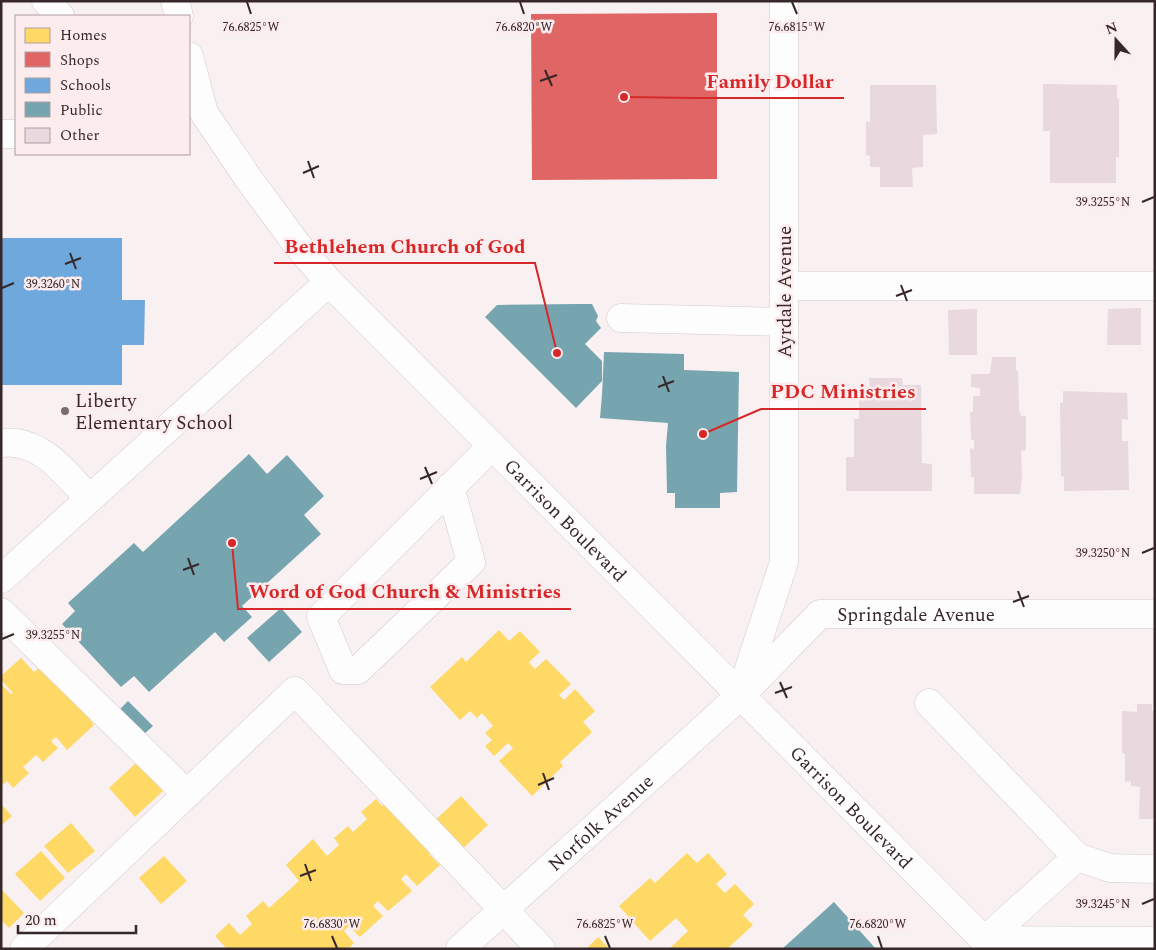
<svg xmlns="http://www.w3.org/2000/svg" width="1156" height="950" font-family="Spectral,serif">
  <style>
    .homes { fill: #ffd966 }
    .shops { fill: #e06666 }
    .schools { fill: #6fa8dc }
    .public { fill: #76a5af }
    .building { fill: #e9d8de }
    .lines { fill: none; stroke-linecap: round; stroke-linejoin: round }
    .minor-casing { stroke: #d5cacb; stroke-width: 29 }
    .major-casing { stroke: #d5cacb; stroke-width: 29 }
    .minor { stroke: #fefdfd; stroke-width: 28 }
    .major { stroke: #fefdfd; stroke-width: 28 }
    .ticks { fill: none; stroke: #362729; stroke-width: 2 }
    .poi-dot { fill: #7a6d6f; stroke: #fdecee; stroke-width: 2 }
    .labels { text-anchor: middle; stroke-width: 5; stroke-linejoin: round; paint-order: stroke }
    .street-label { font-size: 19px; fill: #362729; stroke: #fdecee }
    .poi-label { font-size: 19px; fill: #362729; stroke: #fdecee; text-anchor: start }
    .ticks-label { font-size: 12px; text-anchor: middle; fill: #362729; stroke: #fdecee; stroke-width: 5; stroke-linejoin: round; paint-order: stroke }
    .leader { fill: none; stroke: #d62828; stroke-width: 2 }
    .callout-dot { fill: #d62828; stroke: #fdecee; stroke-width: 2 }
    .callout-label { font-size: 20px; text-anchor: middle; font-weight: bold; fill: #d62828; stroke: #fdecee; stroke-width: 5; stroke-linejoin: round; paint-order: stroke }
  </style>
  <rect width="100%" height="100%" fill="#f9f0f1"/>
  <path class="homes" d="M499,630l10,11 11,-10 20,21 -11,10 3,4 3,3 11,-10 25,25 -12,11 5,5 11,-11 20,22 -12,11 9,10 -32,30 3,4 -31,30 -33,-35 14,-13 -5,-5 -14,13 -9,-10 7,-6 -7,-7 8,-7 -11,-13 -5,5 -7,-7 -10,9 -30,-33 32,-30 4,5z
    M21,658l13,14 8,-6 42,46 10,13 -27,25 -11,-13 -5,4 7,7 -15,14 -7,-7 -13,12 6,6 -16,15 -6,-7 -6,5v-102l10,10 2,-1 -12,-13v-4z
    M137,762l26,29 -28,26 -26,-29z
    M461,796l27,29 -29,27 -27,-29z
    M376,799l6,7 4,-3 45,49 -2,2 11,11 -23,21 -11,-12 -5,5 11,12 -24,20 -10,-10 -5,5 10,10 -23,21 -11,-11 -5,5 10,12 -6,6h-123l1,-1 -11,-12 14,-13 11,12 12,-11 -6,-8 17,-15 6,7 30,-27 -13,-16 3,-3 24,-23 14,17 12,-11 -5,-7 14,-12 5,6 14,-13 -6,-7z
    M1,804l11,12 -11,10z
    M71,823l24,28 -27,22 -24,-27z
    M41,851l24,27 -25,23 -25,-27z
    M687,853l10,10 11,-10 19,21 -11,10 9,9 10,-9 19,20 -11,11 10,10 -26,24h-58l19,-18 -12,-13 -26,23 -31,-35 31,-28 5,5z
    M164,856l23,25 -26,23 -22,-26z
    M1,889l23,24 -15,15 -8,-8z
    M598,937l12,12h-24z"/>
  <path class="shops" d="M717,13v166l-185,1 -1,-166z"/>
  <path class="schools" d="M1,238h121v62h23l-1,45h-22v40h-121z"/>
  <path class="public" d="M577,304h15l6,12 -2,5 5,7 -16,16 17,17v20l-26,27 -91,-91 12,-12z
    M604,352l80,2v16l55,2 -2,120 -17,1v15h-45v-15h-8l-1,-47 2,-23 -68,-5 2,-23z
    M249,454l18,20 20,-19 37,41 -20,19 17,19 -79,72 10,11 -28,25 -9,-10 -66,60 -15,-16 -13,11 -59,-63 13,-13 -7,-8 66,-60 9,9z
    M281,608l21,24 -33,30 -22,-24z
    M128,701l25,25 -11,10 -24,-25z
    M834,902l42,47h-94z"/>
  <path class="building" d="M1043,84l74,1v14h2v58h-3v26h-66v-52h-7z
    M870,85h66l1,49 -14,1v32l-11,1 1,19h-33v-20h-10v-11l-4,-1v-34l4,1z
    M1141,308v37h-34l1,-36z
    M977,309v46h-28l-1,-45z
    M992,357h24v14l2,-1 1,40 2,6h5v34l-5,1 1,26 -2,17h-46v-17h-3l-1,-29 4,1v-9h-3l-1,-28h3v-16h7v-8l-9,-1v-13h19z
    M869,378h33l1,7h18l1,78 10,1v27h-86v-34h8v-38h5v-24h11z
    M1063,391l64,2 1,27 -6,-1v22h6l1,49 -65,1v-14l-3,-1 -1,-73h3z
    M1137,704h15v7h3v108h-16l1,-32 -9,-1v-5l-6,1v-28l-3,-1v-42l15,1z"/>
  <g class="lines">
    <defs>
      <g id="minor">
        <path d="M1,134h15"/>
        <path d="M784,286h371"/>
        <path d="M621,318l163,4"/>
        <path d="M1,443c39,-5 65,30 88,56"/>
        <path d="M450,487l21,75 -113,108h-15l-22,-53 171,-171"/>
        <path d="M1,612l186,182"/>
        <path d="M742,690l42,-128v-561"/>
        <path d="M929,703l148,154"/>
        <path d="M985,940l92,-83 33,11 45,1"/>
        <path d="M985,940l170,1"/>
        <path d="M24,949l271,-258 246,258"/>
        <path id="s1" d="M460,949l280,-253 80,-82h335"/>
      </g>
      <g id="major">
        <path d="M46,1l14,15"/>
        <path d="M175,1l4,15"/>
        <path id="s2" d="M189,56l15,57 44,65 47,64 34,40 664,667"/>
        <path d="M1,579l328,-297"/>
      </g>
    </defs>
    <use href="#minor" class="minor-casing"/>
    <use href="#major" class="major-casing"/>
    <use href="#minor" class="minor"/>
    <use href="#major" class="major"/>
  </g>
  <path class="ticks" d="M247,2l4,12M520,2l4,12M792,2l5,12M545,70l7,16M540,81l17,-6M308,161l6,17M303,173l16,-7M1142,202l12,-5M70,253l6,16M65,264l16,-6M901,285l6,16M2,288l12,-5M896,296l16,-6M663,376l6,16M658,387l16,-6M425,467l7,17M420,479l17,-7M1142,553l12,-5M188,558l6,17M183,570l16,-6M1018,591l6,16M1013,602l16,-6M2,639l12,-5M780,682l7,16M775,693l17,-6M543,773l6,17M538,785l16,-7M305,864l6,17M300,876l16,-6M1142,904l12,-5M332,936l5,12M605,936l5,12M878,936l4,12"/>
  <circle class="poi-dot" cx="65" cy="411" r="5"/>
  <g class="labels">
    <g class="street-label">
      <text transform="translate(784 292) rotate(-90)" y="7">Ayrdale Avenue</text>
      <text dy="7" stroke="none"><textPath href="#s2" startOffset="605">Garrison Boulevard</textPath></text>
      <text dy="7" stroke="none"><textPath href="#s1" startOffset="588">Springdale Avenue</textPath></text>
      <text dy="7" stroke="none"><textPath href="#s2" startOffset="1010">Garrison Boulevard</textPath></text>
      <text dy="7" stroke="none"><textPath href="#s1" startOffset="189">Norfolk Avenue</textPath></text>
    </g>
    <g class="poi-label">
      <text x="75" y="407">Liberty<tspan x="75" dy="22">Elementary School</tspan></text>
    </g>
  </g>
  <g class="ticks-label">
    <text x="251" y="31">76.6825°W</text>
    <text x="524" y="31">76.6820°W</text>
    <text x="797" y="31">76.6815°W</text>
    <text x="1103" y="206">39.3255°N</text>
    <text x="53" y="288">39.3260°N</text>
    <text x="1103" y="557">39.3250°N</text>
    <text x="53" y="639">39.3255°N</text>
    <text x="1103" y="908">39.3245°N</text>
    <text x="332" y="928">76.6830°W</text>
    <text x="605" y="928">76.6825°W</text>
    <text x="878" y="928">76.6820°W</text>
  </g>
  <path class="leader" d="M624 97L696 98H844M557 353L535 263H274M703 434L761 409H926M232 543L238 609H571"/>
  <g class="callout-dot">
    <circle cx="624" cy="97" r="5"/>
    <circle cx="557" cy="353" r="5"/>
    <circle cx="703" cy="434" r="5"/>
    <circle cx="232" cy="543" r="5"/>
  </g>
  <g class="callout-label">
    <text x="770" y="88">Family Dollar</text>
    <text x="405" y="253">Bethlehem Church of God</text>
    <text x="843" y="398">PDC Ministries</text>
    <text x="405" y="598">Word of God Church &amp; Ministries</text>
  </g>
  <rect width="1156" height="950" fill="none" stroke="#362729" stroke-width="5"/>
  <rect x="15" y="15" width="175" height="140" fill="#fdecee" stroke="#ad9d9f"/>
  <rect x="25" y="28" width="25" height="15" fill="#ffd966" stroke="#ad9d9f"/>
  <text x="60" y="40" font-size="15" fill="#362729">Homes</text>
  <rect x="25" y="52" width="25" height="15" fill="#e06666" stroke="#ad9d9f"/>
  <text x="60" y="65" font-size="15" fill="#362729">Shops</text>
  <rect x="25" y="78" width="25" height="15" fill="#6fa8dc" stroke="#ad9d9f"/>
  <text x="60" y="90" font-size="15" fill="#362729">Schools</text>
  <rect x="25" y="102" width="25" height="15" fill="#76a5af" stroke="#ad9d9f"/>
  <text x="60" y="115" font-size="15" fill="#362729">Public</text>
  <rect x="25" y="128" width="25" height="15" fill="#e9d8de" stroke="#ad9d9f"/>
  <text x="60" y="140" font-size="15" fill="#362729">Other</text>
  <g transform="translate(1116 40) rotate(339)" stroke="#fdecee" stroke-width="4" paint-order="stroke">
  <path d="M0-4L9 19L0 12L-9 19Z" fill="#362729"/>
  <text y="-8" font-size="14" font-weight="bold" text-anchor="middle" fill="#362729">N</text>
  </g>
  <path d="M18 925v8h118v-8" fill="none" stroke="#362729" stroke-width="2.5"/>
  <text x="25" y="925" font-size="15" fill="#362729" stroke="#fdecee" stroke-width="4" paint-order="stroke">20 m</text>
</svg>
